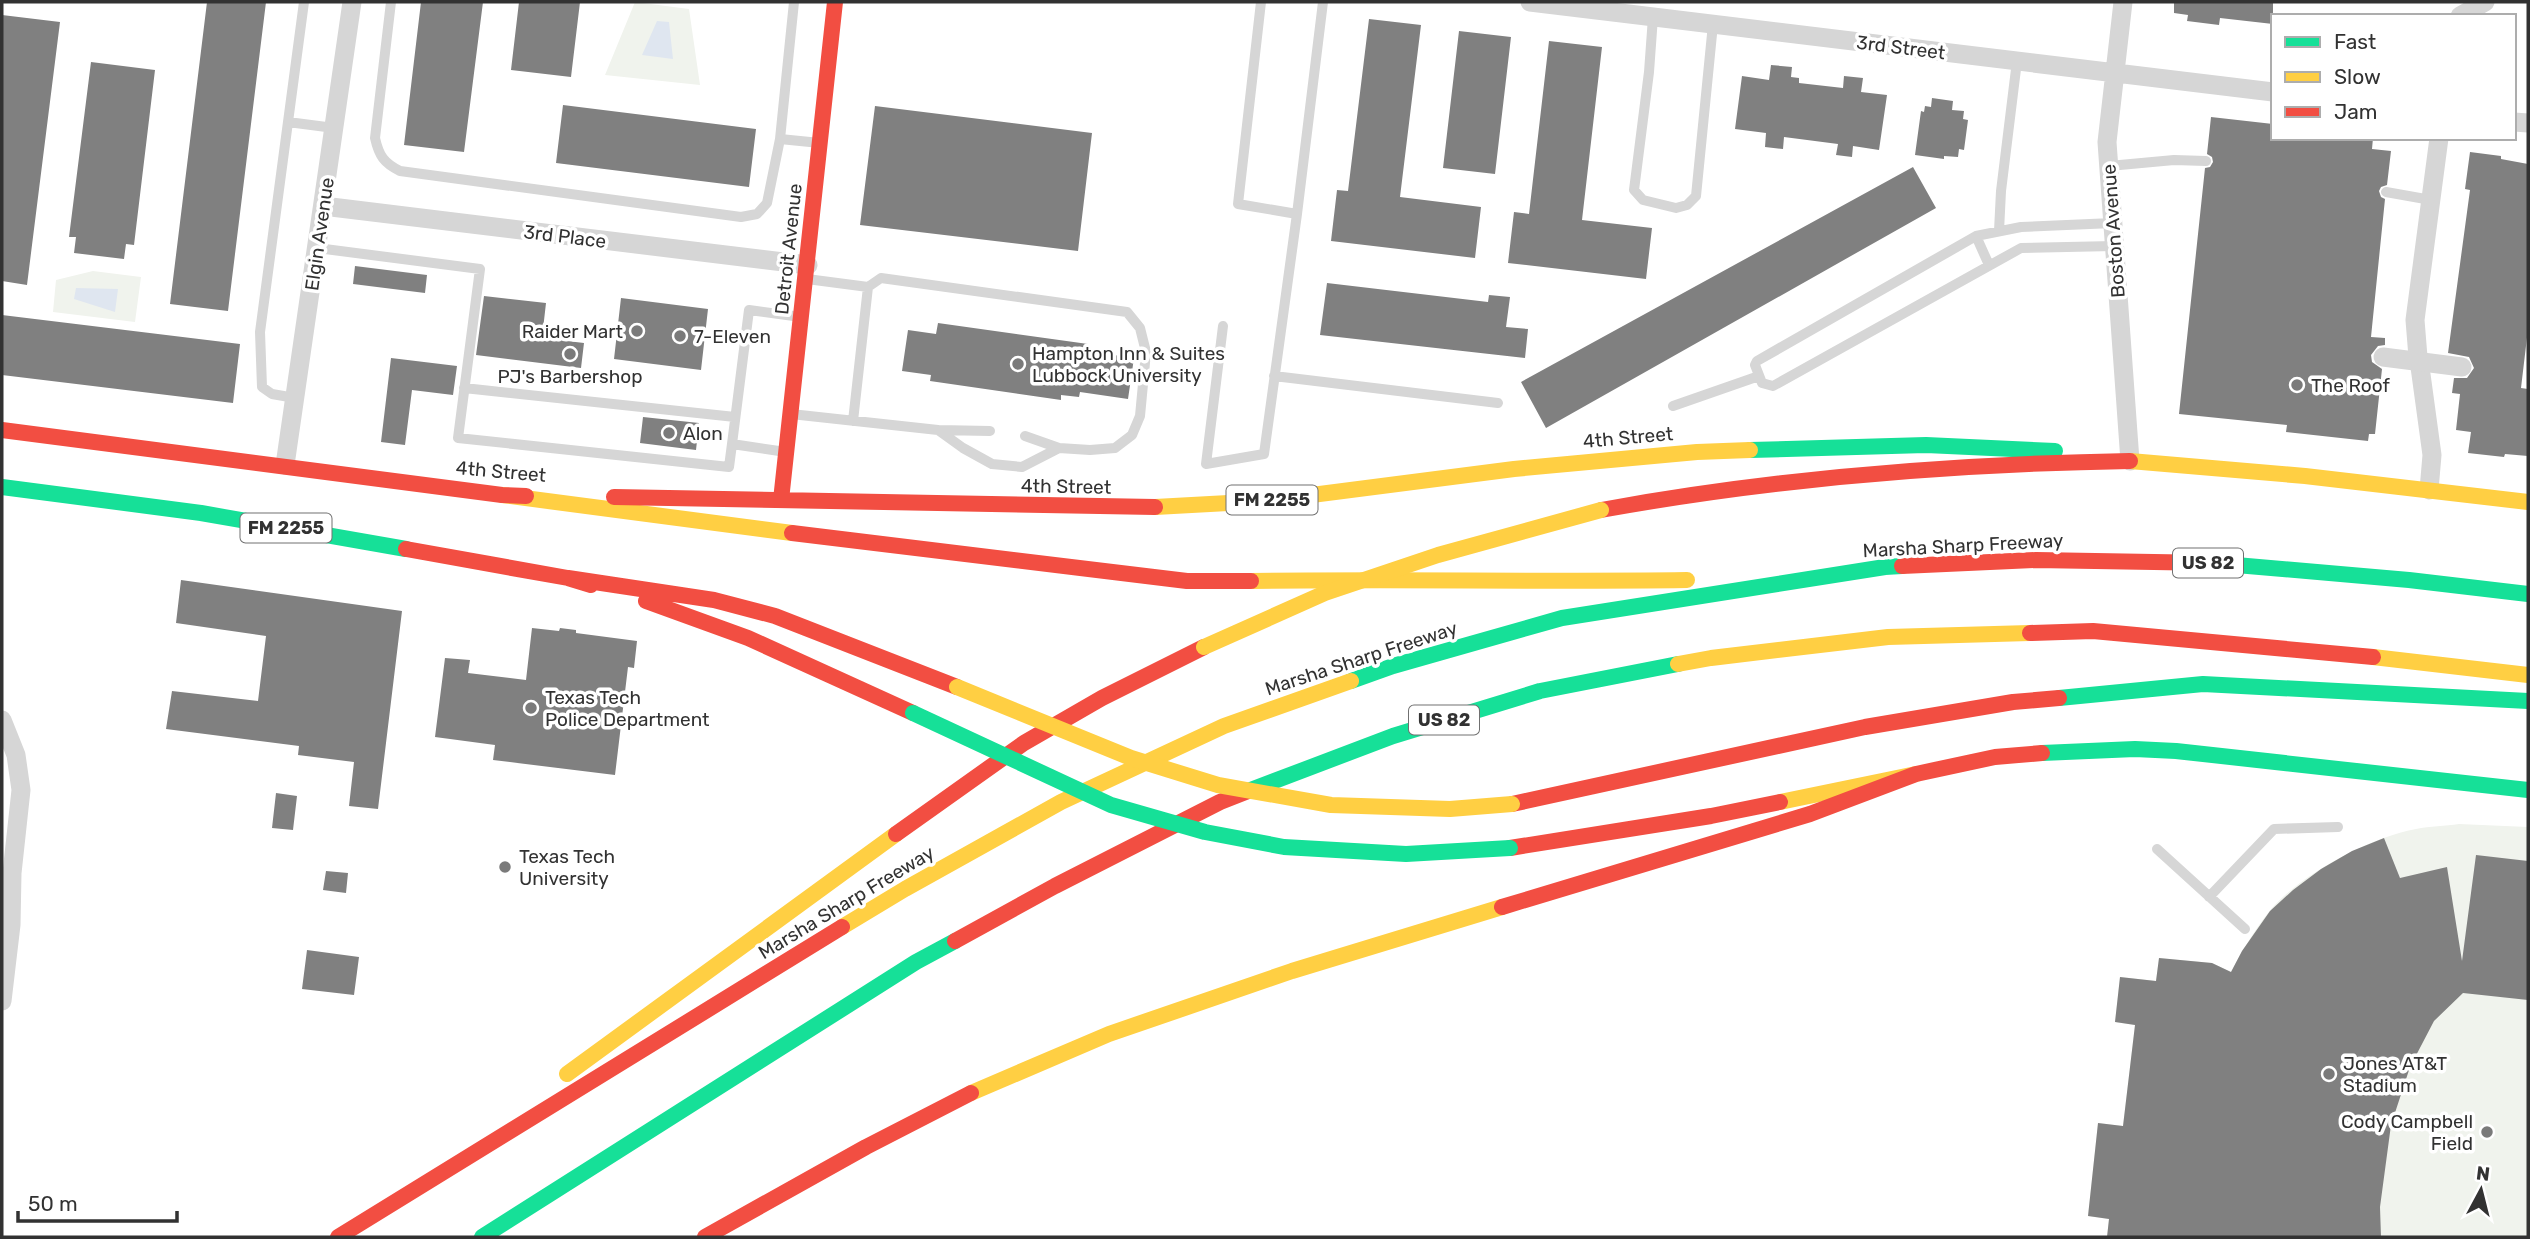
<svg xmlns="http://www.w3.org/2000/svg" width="2530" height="1239" font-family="Rubik,sans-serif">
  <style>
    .green { fill: #f0f3ed }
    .water { fill: #dfe6f0 }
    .building { fill: #808080 }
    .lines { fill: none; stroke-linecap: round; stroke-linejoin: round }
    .lane { stroke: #d6d6d6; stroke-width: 10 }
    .street { stroke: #d6d6d6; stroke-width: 19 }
    .fast { stroke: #16e098; stroke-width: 16 }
    .slow { stroke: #ffcf43; stroke-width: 16 }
    .jam { stroke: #f24e42; stroke-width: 16 }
    .street-bridge { stroke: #d6d6d6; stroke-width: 19 }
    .fast-bridge { stroke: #16e098; stroke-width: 16 }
    .slow-bridge { stroke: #ffcf43; stroke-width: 16 }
    .poi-dot { fill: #7a7a7a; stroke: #fff; stroke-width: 2.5 }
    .labels { text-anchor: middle; stroke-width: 7; stroke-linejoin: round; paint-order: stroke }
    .shield { fill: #fff; stroke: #707070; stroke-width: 2 }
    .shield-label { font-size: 18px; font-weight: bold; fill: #323232 }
    .street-label { font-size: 19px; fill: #323232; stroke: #fff }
    .poi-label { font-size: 19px; fill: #323232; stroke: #fff; text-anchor: start }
  </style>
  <rect width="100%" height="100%" fill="#fff"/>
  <path class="green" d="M635,2l54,7 11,76 -95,-10z
    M93,271l48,6 -6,45 -82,-10 3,-32z
    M2459,824l69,3v410h-421l2,-18 -21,-3 10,-93 25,3 12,-101 -20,-3 5,-45 36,4 3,-23 53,5 19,9c11,-21 23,-41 37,-59 29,-37 102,-76 148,-84 14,-3 29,-3 43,-5z"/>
  <path class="water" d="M657,21l12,1 4,37 -31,-4z
    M76,288l42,1 -3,23 -41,-13z"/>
  <path class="building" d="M207,2h59l-38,309 -58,-7z
    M421,2h62l-19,150 -60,-7z
    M519,2h61l-9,75 -60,-7z
    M2174,2h99v22l-53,-6 -1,7 -32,-4 1,-6 -14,-2z
    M2,15l58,7 -33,263 -25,-4z
    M1369,19l52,6 -21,172 81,10 -6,51 -144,-17 6,-51 11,1z
    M1459,31l52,6 -16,137 -52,-6z
    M1549,41l53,6 -20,173 70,8 -6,51 -138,-16 6,-51 15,2z
    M91,62l64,8 -21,175 -8,-1 -2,15 -50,-6 2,-16h-7z
    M1771,65l21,2 -1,10 8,1v5l44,5 1,-12 19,2 -2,14 26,3 -8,55 -26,-4 -1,11 -16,-2 2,-11 -54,-7 -1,12 -18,-2 1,-14 -31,-4 7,-53 27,4z
    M1932,98l21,3 -1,9 12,1 -1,8 5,1 -4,30 -5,-1 -1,8 -14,-1v3l-29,-4 6,-44 3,1 1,-6 6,1z
    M563,105l193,24 -7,58 -193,-24z
    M875,106l217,27 -14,118 -218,-26z
    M2211,117l62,7v14h100l-1,11 19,2 -4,34 -6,2 -2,4 2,6 4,2 -14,138 14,1v7l-7,1 -7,9 1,7 10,7 -7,65h-6l-1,7 -82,-9 1,-7 -108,-11 26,-246 5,-1 3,-5 -1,-5 -5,-3z
    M2470,152l31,4v3l27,5v165l-7,59 7,1v67l-23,-2 -1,3 -36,-4 3,-21 -15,-2 4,-36 -8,-1 2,-15h13l7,-10 -5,-11 -21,-4 22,-163 -5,-1z
    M1913,167l23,41 -390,220 -25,-46z
    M355,266l72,9 -2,18 -72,-9z
    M1327,283l161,19 1,-7 21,2 -4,30 22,2 -3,29 -205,-23z
    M484,296l62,7 -4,35 42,5 -3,25 -105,-13z
    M621,298l87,11 -7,61 -87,-11z
    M2,315l238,29 -7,59 -231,-28z
    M938,323l150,21 -1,7 47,7 -6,41 -48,-7 -1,5 -18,-2v5l-131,-19 1,-6 -29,-4 6,-41 28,4z
    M391,358l66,8 -4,29 -41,-5 -7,55 -24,-3z
    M643,417l56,6 -3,27 -56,-7z
    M181,580l221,31 -24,198 -29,-3 5,-44 -56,-7 1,-9 -133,-17 6,-38 86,10 8,-65 -90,-13z
    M532,628l27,3 1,-3 16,2v3l61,8 -3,27 -6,-1 -13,108 -122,-15 2,-15 -60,-8 10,-79 25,2 -2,13 58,7z
    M276,793l21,3 -4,34 -21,-2z
    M2384,838l16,40 47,-11 15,94 14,-106 52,6v139l-65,-7 -29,28 -24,46 -19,58 -11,82 1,30h-274l2,-18 -21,-3 10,-93 25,3 12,-101 -20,-3 5,-45 36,4 3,-23 53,5 19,9 11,-21 28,-40 23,-21 28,-21 31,-18z
    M326,871l22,2 -2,20 -23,-3z
    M307,950l52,7 -5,38 -52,-6z"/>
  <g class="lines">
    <path class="lane" d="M391,2l-16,136c4,18 9,25 25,33l341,46 16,-3 10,-11 13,-64 14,-137
      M1653,17l-4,55 -15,118 9,10 33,8 11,-3 9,-9 17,-172
      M288,122l46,6
      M780,139l40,4
      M2109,166l65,-6 32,1
      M2386,192l45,8
      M1297,214l26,-212
      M2113,223l-92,4 -45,9 -219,125 -2,4 7,18 11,3 248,-138 93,-2
      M1999,231l2,-40 16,-130
      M1976,236l13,29
      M317,248l163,21 -22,169 271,29 3,-23 54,8
      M807,279l61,8
      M1223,326l-17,138 58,-10 33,-240 -59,-10 23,-202
      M1274,376l224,27
      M464,388l271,29
      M295,398l-23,-4 -10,-7 -2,-55 44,-330
      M1673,406l86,-30
      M791,414l147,16 25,18 29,16 30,3 37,-19 31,2 25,-2 17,-13 8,-19 6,-64 -6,-24 -13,-16 -246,-34 -13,9 -15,134
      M938,430l52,1
      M1025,436l34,12
      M732,444l17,-134 52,7
      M2157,849l88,80
      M2209,897l65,-68 64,-2"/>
    <path class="street" d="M1530,2l743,90
      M2123,2l-16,140 23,319
      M2460,16l25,-14
      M2514,122l14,1
      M323,206l485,59
      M2418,357l-3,-37 24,-182
      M2420,367l12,88 -3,35
      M285,465l67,-463
      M2,720l14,35 5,35 -9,83 -1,52 -9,76"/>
    <path class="fast" d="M1750,450l176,-5 129,6
      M2,487l199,26 205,36
      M2213,563l196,17 119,14
      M1351,681l42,-15 169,-48 323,-51 17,-1
      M2059,698l144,-14 325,17
      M2042,753l93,-4 41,2 352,39
      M1248,791l145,-55 147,-45 138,-27
      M482,1237l434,-275 39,-21"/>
    <path class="slow" d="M2130,461l175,15 223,26
      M502,495l290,38
      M1155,507l110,-6 249,-32 183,-17 53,-2
      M1251,581c145,-2 290,1 436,-1
      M2373,657l155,18
      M1678,664l33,-6 177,-21 142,-4
      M1780,802l136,-28
      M842,927l63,-38 156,-87 163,-76 127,-45
      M567,1074l329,-240
      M971,1093l138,-59 183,-63 210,-64"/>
    <path class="jam" d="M2,430l500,65 24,1
      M614,497l541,10
      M781,500l54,-498
      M1601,510c175,-32 351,-46 529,-49
      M792,533l395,48h64
      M406,549l162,29 23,7
      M1902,566l134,-6 177,3
      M568,578l146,22 61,16 182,71
      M646,601l102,37 165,75
      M2030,633l63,-2 280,26
      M1512,804l353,-77 148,-25 46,-4
      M896,834l128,-91 78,-45 102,-51
      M1510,848l201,-32 69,-14
      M1502,907l308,-93 106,-40 79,-17 47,-4
      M955,941l100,-55 165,-84 28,-11
      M338,1237l504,-310
      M705,1237l161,-90 105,-54"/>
    <path class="street-bridge" d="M2383,357l79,10"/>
    <path class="fast-bridge" d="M913,713l198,92 94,27 79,15 122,7 104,-6"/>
    <path class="slow-bridge" d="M1204,647l121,-54 113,-38 163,-45
      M957,687l174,71 87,27 113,20 119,4 62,-5"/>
  </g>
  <g class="poi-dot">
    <circle cx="637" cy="331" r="7"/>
    <circle cx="680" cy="336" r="7"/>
    <circle cx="570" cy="354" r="7"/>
    <circle cx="1018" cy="364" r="7"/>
    <circle cx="2297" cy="385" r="7"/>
    <circle cx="669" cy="433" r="7"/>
    <circle cx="531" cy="708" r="7"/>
    <circle cx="505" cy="867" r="7"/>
    <circle cx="2329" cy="1074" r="7"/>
    <circle cx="2487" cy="1132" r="7"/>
  </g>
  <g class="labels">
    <g class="shield">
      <rect x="1226.5" y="485.5" width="91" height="29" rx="5"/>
      <rect x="240.5" y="513.5" width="91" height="29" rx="5"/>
      <rect x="2173" y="548.5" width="70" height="29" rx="5"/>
      <rect x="1409" y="705.5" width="70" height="29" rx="5"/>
    </g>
    <g class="shield-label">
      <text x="1272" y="506">FM 2255</text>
      <text x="286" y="534">FM 2255</text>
      <text x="2208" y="569">US 82</text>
      <text x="1444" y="726">US 82</text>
    </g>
    <g class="street-label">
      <text transform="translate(1901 47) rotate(7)" y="7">3rd Street</text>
      <text transform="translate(2113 231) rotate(-94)" y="7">Boston Avenue</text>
      <text transform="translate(319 234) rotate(-82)" y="7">Elgin Avenue</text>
      <text transform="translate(565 236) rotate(7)" y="7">3rd Place</text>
      <text transform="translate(788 249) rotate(-84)" y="7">Detroit Avenue</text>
      <text transform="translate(1628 437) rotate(-5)" y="7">4th Street</text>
      <text transform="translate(501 471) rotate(5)" y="7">4th Street</text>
      <text transform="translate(1066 486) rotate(1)" y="7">4th Street</text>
      <text transform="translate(1963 545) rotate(-3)" y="7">Marsha Sharp Freeway</text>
      <text transform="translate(1361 658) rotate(-18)" y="7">Marsha Sharp Freeway</text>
      <text transform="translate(846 902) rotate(-31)" y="7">Marsha Sharp Freeway</text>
    </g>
    <g class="poi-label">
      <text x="623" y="338" text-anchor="end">Raider Mart</text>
      <text x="694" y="343">7-Eleven</text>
      <text x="1032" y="360">Hampton Inn &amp; Suites<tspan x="1032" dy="22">Lubbock University</tspan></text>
      <text x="570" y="383" text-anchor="middle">PJ's Barbershop</text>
      <text x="2311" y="392">The Roof</text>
      <text x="683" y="440">Alon</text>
      <text x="545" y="704">Texas Tech<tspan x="545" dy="22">Police Department</tspan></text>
      <text x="519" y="863">Texas Tech<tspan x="519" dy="22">University</tspan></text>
      <text x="2343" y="1070">Jones AT&amp;T<tspan x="2343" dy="22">Stadium</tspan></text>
      <text x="2473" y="1128" text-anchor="end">Cody Campbell<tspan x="2473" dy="22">Field</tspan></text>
    </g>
  </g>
  <rect width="2530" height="1239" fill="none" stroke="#323232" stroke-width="7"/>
  <rect x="2271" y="14" width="245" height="126" fill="#ffffff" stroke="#adadad" stroke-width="2"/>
  <rect x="2285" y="37" width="35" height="10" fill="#16e098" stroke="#adadad" stroke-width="2"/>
  <text x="2334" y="49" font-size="21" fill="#323232">Fast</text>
  <rect x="2285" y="72" width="35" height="10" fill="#ffcf43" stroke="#adadad" stroke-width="2"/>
  <text x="2334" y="84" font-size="21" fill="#323232">Slow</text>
  <rect x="2285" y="107" width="35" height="10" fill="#f24e42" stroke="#adadad" stroke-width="2"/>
  <text x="2334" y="119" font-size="21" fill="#323232">Jam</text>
  <g transform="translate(2481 1190) rotate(7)" stroke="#ffffff" stroke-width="5" paint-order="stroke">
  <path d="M0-5L12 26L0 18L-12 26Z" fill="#323232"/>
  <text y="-10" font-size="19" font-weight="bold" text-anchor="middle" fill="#323232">N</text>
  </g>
  <path d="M18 1211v10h159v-10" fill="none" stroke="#323232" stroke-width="3.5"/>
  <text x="28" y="1211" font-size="21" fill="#323232" stroke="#ffffff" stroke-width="5" paint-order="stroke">50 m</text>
</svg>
